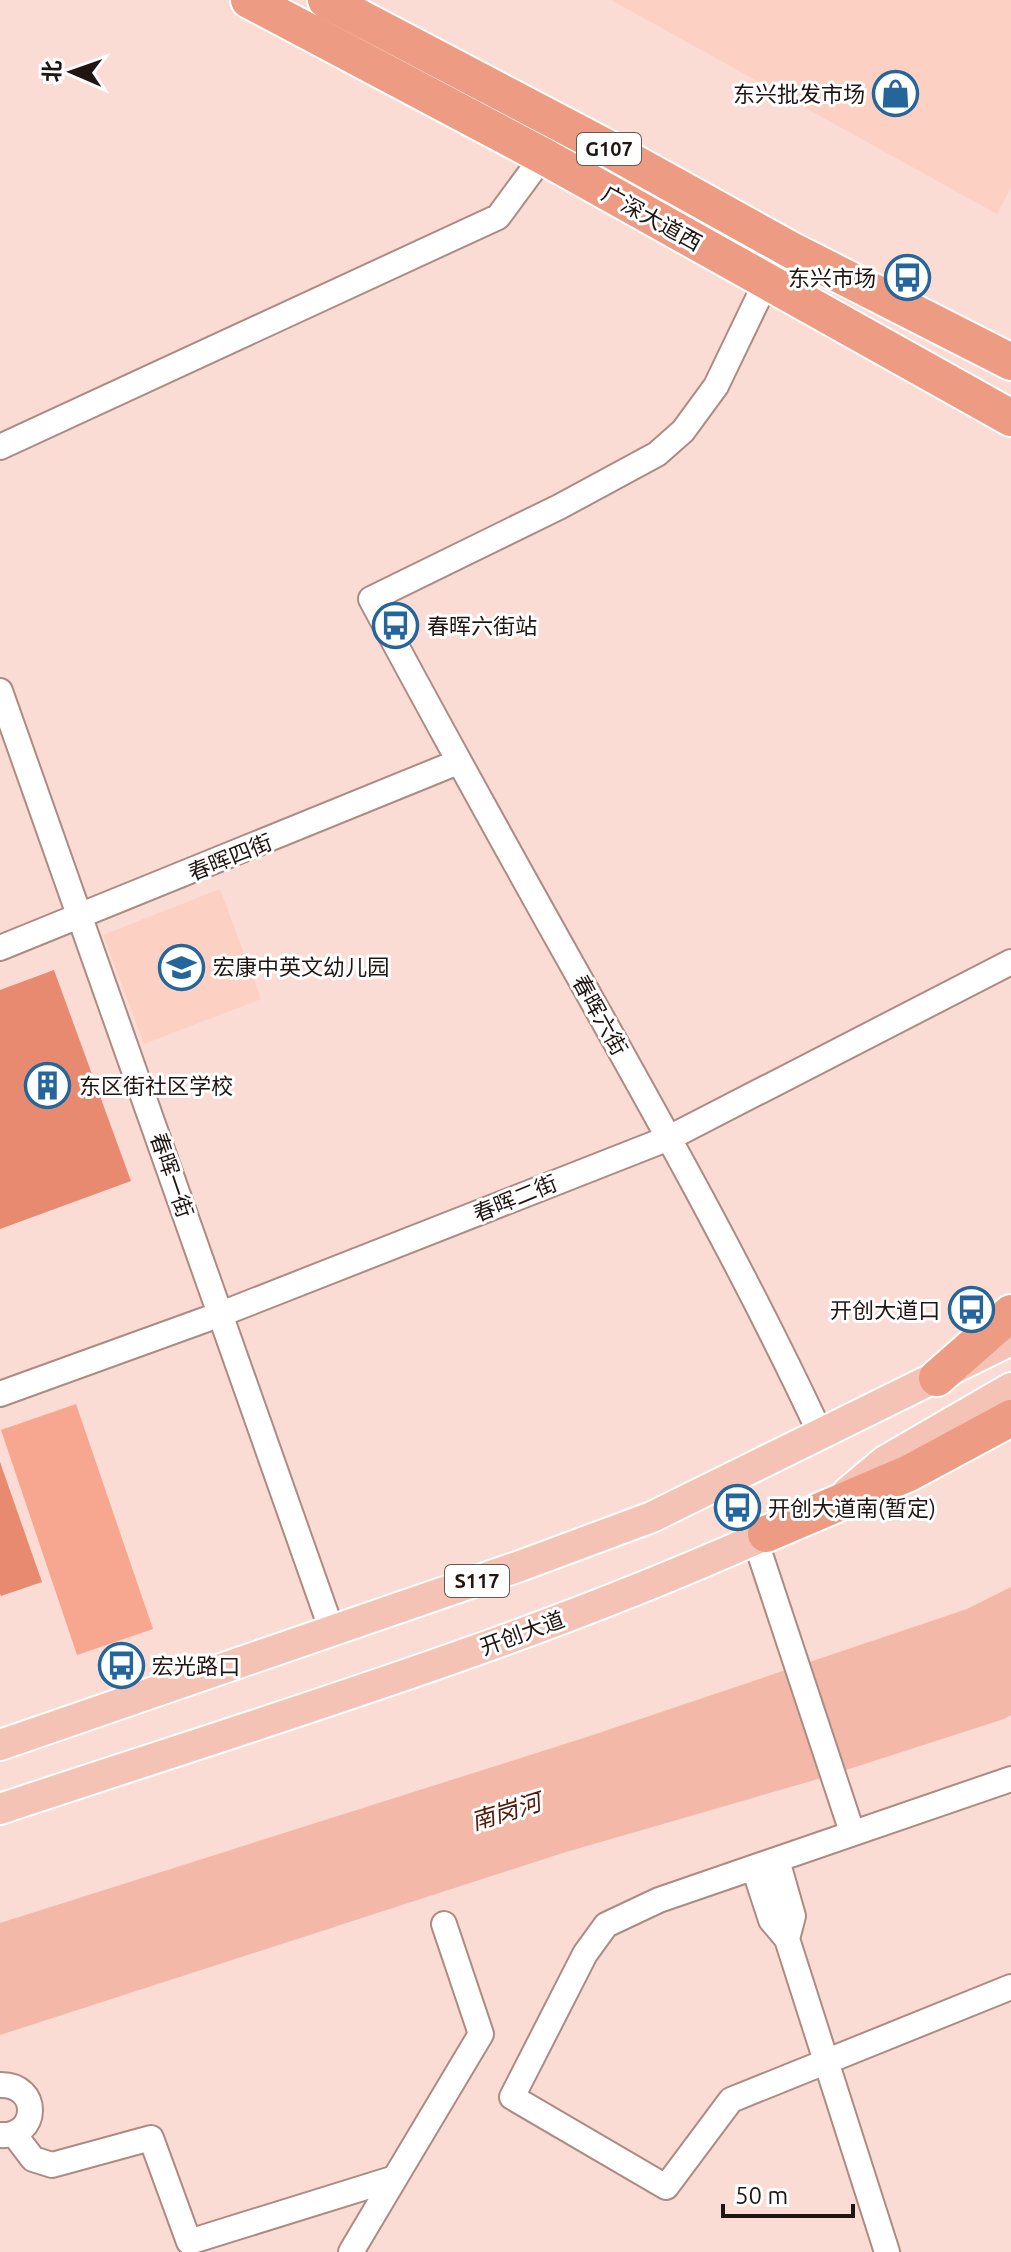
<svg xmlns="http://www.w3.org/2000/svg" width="1011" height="2252" font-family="Ubuntu,'Noto Sans SC',sans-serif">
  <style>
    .built { fill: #fcd0c3 }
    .green { fill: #f7a790 }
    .water { fill: #f3b8a7 }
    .building { fill: #e88a6f }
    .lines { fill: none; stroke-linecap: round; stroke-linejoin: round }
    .minor-casing { stroke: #ad8b82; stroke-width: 28 }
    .major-casing { stroke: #fff; stroke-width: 34 }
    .highway-casing { stroke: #fff; stroke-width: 40 }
    .minor { stroke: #fff; stroke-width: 24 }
    .major { stroke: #f5c3b5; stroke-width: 30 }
    .highway { stroke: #ee9b83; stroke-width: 36 }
    .labels { text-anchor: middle; stroke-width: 6; stroke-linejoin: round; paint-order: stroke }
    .shield { fill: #fff; stroke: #645b58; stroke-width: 2 }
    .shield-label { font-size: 20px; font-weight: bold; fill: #211511 }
    .poi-label { font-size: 22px; fill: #211511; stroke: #fff; text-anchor: start }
    .street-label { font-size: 22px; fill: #211511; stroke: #fff }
    .water-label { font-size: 24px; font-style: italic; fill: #541a08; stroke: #fff }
  </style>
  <rect width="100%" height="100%" fill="#fadcd4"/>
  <path class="built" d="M611,0h400v187l-14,27z
    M220,889l41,110 -117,45 -41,-109z"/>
  <path class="green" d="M76,1404l77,225 -76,26 -76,-225z"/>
  <path class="water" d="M1011,1587v128l-7,4 -186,60 -252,73 -566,183v-112l587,-186 380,-128z"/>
  <path class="building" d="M54,970l77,211 -131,48v-239z
    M0,1462l42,120 -41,14 -1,-2z"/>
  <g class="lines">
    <defs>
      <path id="minor" d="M766,282l-50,104 -33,45 -26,23 -98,53 -188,92c67,125 135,248 204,371 86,153 172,306 246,465
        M0,447l498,-230 45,-61
        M0,691l332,940
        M0,948l458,-186
        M0,1394l221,-80 448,-176 342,-176
        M755,1539l97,293
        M1011,1779l-352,121 -53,25 -21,29 -73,143 154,90 65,-87 280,-113
        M777,1860l16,56 -6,23
        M754,1868l17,52 16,19 100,313
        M0,2085c41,-1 39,53 0,50
        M14,2134l19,25 19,6 99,-27 38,104 206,-64 86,-144 -37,-110
        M351,2252l44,-74"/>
      <path id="major" d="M848,1492l37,-31 126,-73
        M0,1745l520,-179 132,-49 359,-177
        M0,1809c264,-88 532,-167 785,-283"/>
      <path id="highway" d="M249,0l294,156 468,262
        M326,0l283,149 180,100 222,113
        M937,1378l74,-65
        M766,1534l143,-61 102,-55"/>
    </defs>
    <use href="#minor" class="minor-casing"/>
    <use href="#major" class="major-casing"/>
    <use href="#highway" class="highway-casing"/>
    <use href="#minor" class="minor"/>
    <use href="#major" class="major"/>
    <use href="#highway" class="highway"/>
  </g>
  <defs>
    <symbol id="shop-ring" viewBox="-11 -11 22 22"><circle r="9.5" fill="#fff" stroke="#24669c" stroke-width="1.5"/><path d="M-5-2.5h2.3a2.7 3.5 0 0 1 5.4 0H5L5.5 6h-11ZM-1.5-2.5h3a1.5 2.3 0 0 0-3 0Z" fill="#24669c"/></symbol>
    <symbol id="bus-ring" viewBox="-11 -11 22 22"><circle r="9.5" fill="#fff" stroke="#24669c" stroke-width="1.5"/><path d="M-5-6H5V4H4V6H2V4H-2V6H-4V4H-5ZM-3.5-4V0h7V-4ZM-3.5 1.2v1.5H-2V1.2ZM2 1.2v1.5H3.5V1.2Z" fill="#24669c"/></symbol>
    <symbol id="school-ring" viewBox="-11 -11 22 22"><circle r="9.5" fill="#fff" stroke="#24669c" stroke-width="1.5"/><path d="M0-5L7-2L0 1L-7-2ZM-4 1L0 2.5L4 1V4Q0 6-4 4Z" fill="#24669c"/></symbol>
    <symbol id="building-ring" viewBox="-11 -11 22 22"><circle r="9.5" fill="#fff" stroke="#24669c" stroke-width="1.5"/><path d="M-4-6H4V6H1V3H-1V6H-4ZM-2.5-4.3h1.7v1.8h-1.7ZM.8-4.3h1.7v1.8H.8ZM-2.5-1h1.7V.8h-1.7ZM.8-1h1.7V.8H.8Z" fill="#24669c"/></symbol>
  </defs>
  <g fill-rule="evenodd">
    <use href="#shop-ring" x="870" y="68" width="51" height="51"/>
    <use href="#bus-ring" x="882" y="252" width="51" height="51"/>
    <use href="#bus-ring" x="370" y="600" width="51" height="51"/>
    <use href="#school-ring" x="156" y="942" width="51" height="51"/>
    <use href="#building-ring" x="22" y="1060" width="51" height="51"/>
    <use href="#bus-ring" x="946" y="1284" width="51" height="51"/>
    <use href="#bus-ring" x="712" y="1482" width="51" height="51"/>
    <use href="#bus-ring" x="96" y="1640" width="51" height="51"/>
  </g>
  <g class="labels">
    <g class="shield">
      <rect x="577" y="133" width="64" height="32" rx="6"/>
      <rect x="445" y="1565" width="64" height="32" rx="6"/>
    </g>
    <g class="shield-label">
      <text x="609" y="156">G107</text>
      <text x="477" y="1588">S117</text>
    </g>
    <g class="poi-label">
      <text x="865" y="102" text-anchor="end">东兴批发市场</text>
      <text x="876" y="286" text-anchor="end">东兴市场</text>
      <text x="427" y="634">春晖六街站</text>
      <text x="213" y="975">宏康中英文幼儿园</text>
      <text x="79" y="1094">东区街社区学校</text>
      <text x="940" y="1318" text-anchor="end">开创大道口</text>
      <text x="768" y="1516">开创大道南(暂定)</text>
      <text x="152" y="1674">宏光路口</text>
    </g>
    <g class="street-label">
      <text transform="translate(652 218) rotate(29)" y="8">广深大道西</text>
      <text transform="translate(230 857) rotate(-22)" y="8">春晖四街</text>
      <text transform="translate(600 1015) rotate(61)" y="8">春晖六街</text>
      <text transform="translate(172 1175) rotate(71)" y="8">春晖一街</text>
      <text transform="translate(515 1198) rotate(-22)" y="8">春晖二街</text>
      <text transform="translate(522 1633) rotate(-20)" y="8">开创大道</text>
    </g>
    <g class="water-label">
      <text transform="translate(506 1812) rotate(-17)" y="8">南岗河</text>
    </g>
  </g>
  <g transform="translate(72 72) rotate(272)" stroke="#ffffff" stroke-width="6" paint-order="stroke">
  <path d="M0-6L14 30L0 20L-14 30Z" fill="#211511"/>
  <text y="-12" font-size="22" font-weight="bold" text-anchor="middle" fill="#211511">北</text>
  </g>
  <path d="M723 2204v12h130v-12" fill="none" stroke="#211511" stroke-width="4"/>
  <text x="735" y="2204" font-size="24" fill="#211511" stroke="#ffffff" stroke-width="6" paint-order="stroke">50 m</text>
</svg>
